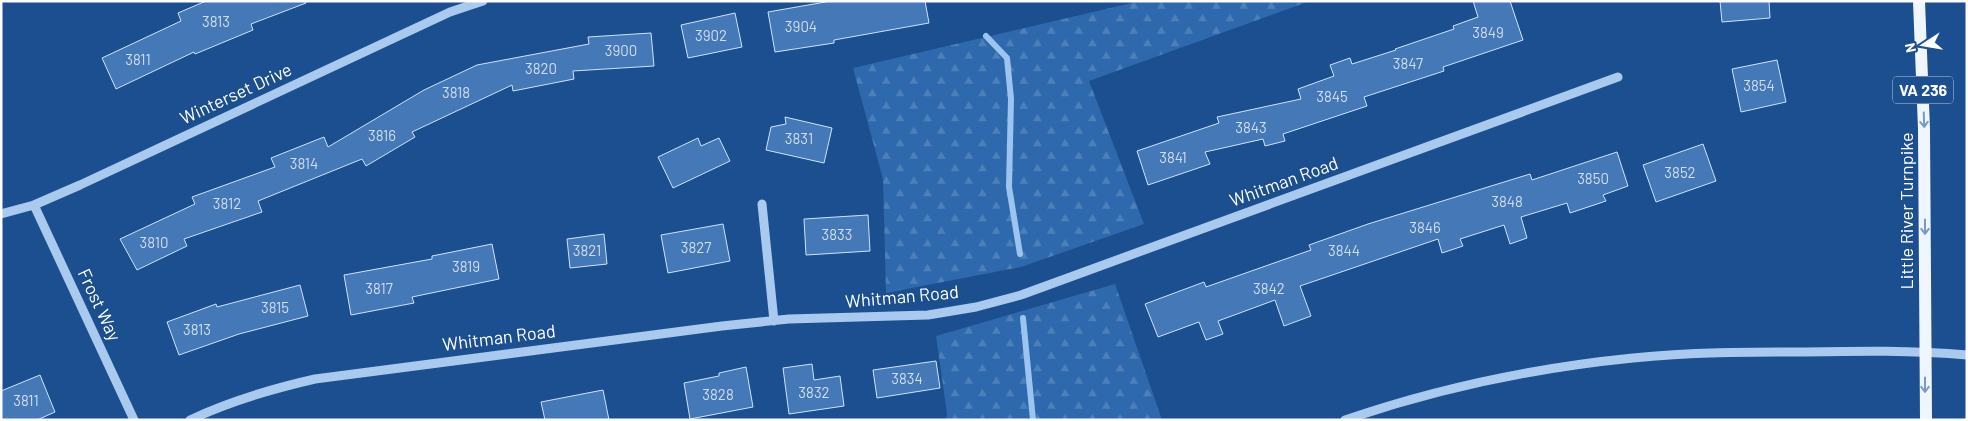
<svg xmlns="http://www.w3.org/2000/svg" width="1968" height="421" font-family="Barlow,sans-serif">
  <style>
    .forest { fill: url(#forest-firs) }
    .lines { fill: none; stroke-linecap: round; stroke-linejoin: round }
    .stream { stroke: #9cc4f0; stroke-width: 6 }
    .building { fill: #4478b7; stroke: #cfe3fa }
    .minor { stroke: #a9c9ee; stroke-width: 9 }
    .major { stroke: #f0f6ff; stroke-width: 12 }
    .oneway { stroke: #7b9ac1 }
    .labels { text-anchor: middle; stroke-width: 4; stroke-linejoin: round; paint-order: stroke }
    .number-label { font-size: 15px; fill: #d0dded }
    .shield { fill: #1b4f8f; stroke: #bbcadd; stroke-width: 1 }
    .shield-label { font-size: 16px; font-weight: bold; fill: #fff }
    .street-label { font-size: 18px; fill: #fff; stroke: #1b4f8f }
  </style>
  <defs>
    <pattern id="forest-firs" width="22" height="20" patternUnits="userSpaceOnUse" patternTransform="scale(1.25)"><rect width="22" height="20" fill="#2e69ad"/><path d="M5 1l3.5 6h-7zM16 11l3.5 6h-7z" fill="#4d80b9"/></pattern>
  </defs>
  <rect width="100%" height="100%" fill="#1b4f8f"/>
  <path class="forest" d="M1140,1h170l-221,80 55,143 -123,43 -135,26 -3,-114 -30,-111z
    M1115,284l47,136h-216l1,-6 -11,-78z"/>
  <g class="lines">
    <path class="stream" d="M986,36l21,22 4,41 -2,88 11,67
      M1023,318l10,102"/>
  </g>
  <path class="building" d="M206,1h99l1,2 -55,21 2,6 -58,24 -1,-2 -78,37 -14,-31 79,-37 -3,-8z
    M831,1h94l4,22 -95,17v3l-59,9 -7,-40z
    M1473,1h37l13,39 -80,27 1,4 -80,26 3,9 -84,28 2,7 -20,5 -2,-7 -58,13 5,12 -62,21 -11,-34 82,-28 -2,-6 84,-18 -3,-10 36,-13 -4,-11 20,-7 2,6 44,-14 -1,-1 59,-20 -1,-3 25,-9z
    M1720,1h49l1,17 -48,4z
    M735,13l7,34 -54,11 -7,-33z
    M651,33l3,33 -81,5 1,8 -61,12 -1,-6 -100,47 3,5 -49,29 -4,-7 -104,42 4,11 -78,27 3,7 -50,24 -17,-31 75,-35 -3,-7 83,-30 -4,-9 53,-21 4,10 96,-57 53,-25 112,-21 -1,-7z
    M1777,60l9,42 -45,10 -9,-43z
    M785,117l47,11 -8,35 -58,-13 5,-23 15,-3z
    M698,138l3,8 18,-8 11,23 -57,27 -15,-31z
    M1703,144l13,37 -60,21 -13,-37z
    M1617,152l11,34 -25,9 3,6 -36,12 -3,-10 -46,14 6,21 -17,6 -6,-19 -44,14 3,7 -21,7 -4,-14 -138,47 11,30 -27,10 -9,-26 -57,21 5,13 -17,6 -7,-18 -41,15 -13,-33 59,-22 2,5 105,-37 -2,-5 59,-21 162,-50 2,6z
    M868,215l2,36 -64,4 -2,-36z
    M723,224l7,37 -62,12 -7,-38z
    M604,234l3,30 -37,4 -3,-29z
    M492,244l7,35 -87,18 2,6 -63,12 -7,-40 88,-16v-3z
    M300,285l8,31 -69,18 -60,21 -12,-33 49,-18 1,3z
    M936,361l4,27 -63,10 -4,-28z
    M812,364l2,16 26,-4 4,30 -55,8 -6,-46z
    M746,367l7,40 -63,12 -6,-36 35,-7v-3z
    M40,375l15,37 -18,8h-36v-29z
    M603,390l6,30h-64l-4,-18z"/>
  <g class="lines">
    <path class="minor" d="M762,204l12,117
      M34,205l100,215
      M1,214l33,-9 46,-20 370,-173 33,-11
      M190,420c40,-19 81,-31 125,-41l407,-53 67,-7 139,-4 48,-8 45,-12 597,-218
      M1345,420c96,-33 188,-52 288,-62 57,-6 114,-6 171,-6 54,-1 108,-2 163,3"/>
    <path class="major" d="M1919,1l5,128 2,291"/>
  </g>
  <defs><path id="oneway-shaft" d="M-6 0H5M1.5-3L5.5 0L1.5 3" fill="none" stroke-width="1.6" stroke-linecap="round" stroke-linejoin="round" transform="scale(1.25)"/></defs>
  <g class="oneway">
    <use href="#oneway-shaft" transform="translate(1924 120) rotate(88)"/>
    <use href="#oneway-shaft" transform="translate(1925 227) rotate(90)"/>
    <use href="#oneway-shaft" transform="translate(1925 385) rotate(90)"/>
  </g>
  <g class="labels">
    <g class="number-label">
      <text x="216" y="27">3813</text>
      <text x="801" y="32">3904</text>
      <text x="1488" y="38">3849</text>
      <text x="711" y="41">3902</text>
      <text x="621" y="56">3900</text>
      <text x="138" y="65">3811</text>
      <text x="1408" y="69">3847</text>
      <text x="541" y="74">3820</text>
      <text x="1759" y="91">3854</text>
      <text x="456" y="98">3818</text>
      <text x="1332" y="102">3845</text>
      <text x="1251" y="133">3843</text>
      <text x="382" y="141">3816</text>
      <text x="799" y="144">3831</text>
      <text x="1173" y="163">3841</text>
      <text x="304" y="169">3814</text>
      <text x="1680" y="178">3852</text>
      <text x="1593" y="184">3850</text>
      <text x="1507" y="207">3848</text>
      <text x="227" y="209">3812</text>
      <text x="1425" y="233">3846</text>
      <text x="837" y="240">3833</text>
      <text x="154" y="248">3810</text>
      <text x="696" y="253">3827</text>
      <text x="587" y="256">3821</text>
      <text x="1344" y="256">3844</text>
      <text x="466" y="272">3819</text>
      <text x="379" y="294">3817</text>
      <text x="1269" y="294">3842</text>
      <text x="275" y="313">3815</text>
      <text x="197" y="335">3813</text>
      <text x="907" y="384">3834</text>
      <text x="814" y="398">3832</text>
      <text x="718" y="400">3828</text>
      <text x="26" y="406">3811</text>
    </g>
    <rect class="shield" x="1893" y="76.5" width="60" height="27" rx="4"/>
    <g class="shield-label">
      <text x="1923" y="96">VA 236</text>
    </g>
    <g class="street-label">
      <text transform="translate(236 94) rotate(-25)" y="6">Winterset Drive</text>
      <text transform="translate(1284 182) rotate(-20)" y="6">Whitman Road</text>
      <text transform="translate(1907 211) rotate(-90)" y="6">Little River Turnpike</text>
      <text transform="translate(902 297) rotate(-5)" y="6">Whitman Road</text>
      <text transform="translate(99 305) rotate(65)" y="6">Frost Way</text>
      <text transform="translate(499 338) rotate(-7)" y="6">Whitman Road</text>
    </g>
  </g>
  <rect width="1968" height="421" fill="none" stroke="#ffffff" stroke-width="5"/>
  <g transform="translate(1923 45) rotate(258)" stroke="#1b4f8f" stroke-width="4" paint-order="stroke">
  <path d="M0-4L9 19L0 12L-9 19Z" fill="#ffffff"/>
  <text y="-8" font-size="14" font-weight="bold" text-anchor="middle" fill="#ffffff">N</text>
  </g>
</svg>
